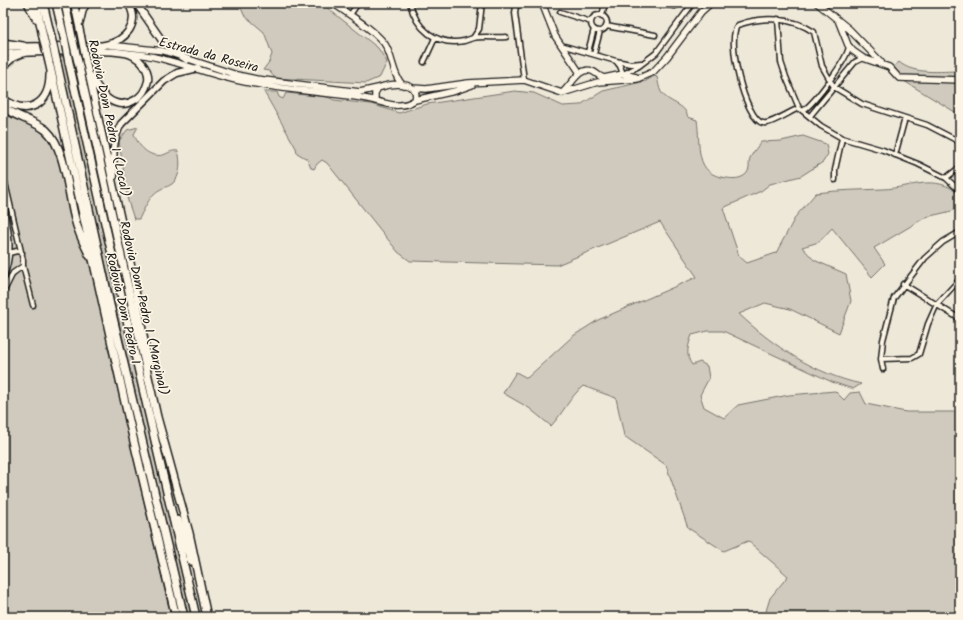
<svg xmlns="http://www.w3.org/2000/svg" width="963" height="620" font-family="Kalam,sans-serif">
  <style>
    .green { fill: #cfcabd; stroke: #76736c }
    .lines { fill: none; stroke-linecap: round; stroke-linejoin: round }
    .street-casing { stroke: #1c1c1c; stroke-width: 7 }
    .secondary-casing { stroke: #1c1c1c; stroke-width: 8 }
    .primary-casing { stroke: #1c1c1c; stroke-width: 9 }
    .highway-casing { stroke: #1c1c1c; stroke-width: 10 }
    .street { stroke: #fcf5e5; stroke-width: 4 }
    .secondary { stroke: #fcf5e5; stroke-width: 5.5 }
    .primary { stroke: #fcf5e5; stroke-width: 6 }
    .highway { stroke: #fcf5e5; stroke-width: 7 }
    .primary-bridge-casing { stroke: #1c1c1c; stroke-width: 9; stroke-linecap: butt }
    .highway-bridge-casing { stroke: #1c1c1c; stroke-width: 10; stroke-linecap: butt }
    .primary-bridge { stroke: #fcf5e5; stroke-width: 6 }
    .highway-bridge { stroke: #fcf5e5; stroke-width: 7 }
    .labels { text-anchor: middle; stroke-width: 3.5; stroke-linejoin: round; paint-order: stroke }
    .street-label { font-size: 13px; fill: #1c1c1c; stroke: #fcf5e5 }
  </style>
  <rect width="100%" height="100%" fill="#eee8d9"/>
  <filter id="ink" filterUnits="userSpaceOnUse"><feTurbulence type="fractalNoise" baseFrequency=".025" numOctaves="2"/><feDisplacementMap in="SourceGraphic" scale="8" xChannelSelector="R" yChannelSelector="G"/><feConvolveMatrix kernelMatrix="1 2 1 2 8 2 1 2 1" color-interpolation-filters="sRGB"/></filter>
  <g filter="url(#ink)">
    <path class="green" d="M239,3h82l57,45 9,14 -7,15 -14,6 -91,-5 -6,-7 -6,-1 6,-8 3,-8 -8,-22 -20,-17z
      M65,56l85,381 43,180h-6l-126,-547 -1,-13z
      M899,62c15,13 42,9 61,9v44l-61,-37 -5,-12z
      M654,76l3,1c1,4 2,11 4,15 8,12 24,11 27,25l9,3c4,25 -4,55 30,58 6,1 13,1 18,-3 6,-5 3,-11 5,-17 3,-6 7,-11 11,-16l20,-1 22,-5 23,8 2,10 -5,8 -22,14 -31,8 -9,7 -38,17 16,48 8,7 29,-10 20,-37 20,-23c23,-3 45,-3 67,-4 29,-1 51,-16 77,5v11l-8,6 -26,6 -52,31 11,16 -13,13 -40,-49 -13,14 -17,5 12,13 32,14 5,27 -12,32 -49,-24 -25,-6 -26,11c34,32 76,60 122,70l-8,5 -21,-7 -109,-51h-15l-16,4c-4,11 -7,20 0,30l8,-3 7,4 2,12 -9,17 4,12 20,11 14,-13 51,-10 46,-4 9,9 6,-7 10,-1 6,12 40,8h54v205h-184l-10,-6 4,-13 18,-22 -40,-35 -24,10 -36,-23 -22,-63 -42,-29 -8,-38 -33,-12c-13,11 -20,27 -32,40l-22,-18 -26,-15 13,-21 11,6 46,-42 25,-16 99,-43 -37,-55 -103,43 -147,-4 -12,-9 -71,-89 -5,-3 -5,4 -3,5 -3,-1 -4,-9 -10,-6 -1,-5 -32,-56h13l2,5 4,2 3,-6 42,4 6,3 37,4 28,9 28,-9 88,-13 19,2 29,13 17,-1 23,-14 43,-10z
      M3,107l32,19 11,10 14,17 18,77 25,73 5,45 63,269h-168z
      M138,127l-4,7c4,12 15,24 29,21 6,-2 8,-5 15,-4 3,10 3,26 -6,33 -6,4 -13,4 -19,11 -6,7 -10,16 -14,24h-5l-6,-18 -9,-60 8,-11z"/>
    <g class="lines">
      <defs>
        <path id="street" d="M410,3c6,26 26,43 54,38 3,-1 6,-2 9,-3 10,-2 22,0 33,-1
          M522,3l-6,3 -1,7 9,67
          M648,3l27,3 7,-3
          M560,12l31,10
          M350,15l8,-12
          M591 23a8 8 0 1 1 16 0a8 8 0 1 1-16 0Z
          M602,16l3,-13
          M778,19l3,43 5,15 13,31 22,18 21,12 41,12 35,14 28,14 14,13
          M606,26l49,9
          M473,38l6,-9 3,-26
          M561,45l55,16 4,5 3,8 16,-8 17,-13 37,-50
          M588,52l6,-23
          M594,54l6,-23
          M616,61l15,3 10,-1
          M424,62l11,-24
          M799,108c-8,3 -29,17 -36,15 -18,-3 -38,-86 -25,-98 24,-9 54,-8 76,7l8,34 12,21 28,17 65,21 33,17
          M804,110c11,-8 44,-51 45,-64
          M810,116l45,-54 8,-4
          M895,155l10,-37
          M3,174l20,86v6l-10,7 -10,20
          M946,178l14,-11
          M835,180v-10l7,-32
          M3,205c6,24 11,49 0,73
          M9,253l8,-2 5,2
          M23,266l10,39
          M903,284l57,35
          M881,359l31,-1 7,-4 9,-30 9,-20 23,-25
          M883,369l-2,-10 2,-19 11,-42 31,-40 18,-16 17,-10"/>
        <path id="secondary" d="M333,3c16,12 38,24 51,40 9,12 9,35 19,42
          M542,3l13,33 25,37
          M817,3l32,26 32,33
          M838,20l10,25 5,6 10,7 26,9 10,11 61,2
          M109,45l55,6 73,24 19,4 104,13 18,-4
          M126,53c38,2 71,18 106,26 43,11 87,12 130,19 19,2 34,14 53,2 6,-21 -26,-16 -37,-12l-3,5v8
          M413,88l13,1 42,-6 56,-3 38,13 36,-11 39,-3 16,-7 14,-15 34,-45 10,-9
          M562,93c9,-7 17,-27 30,-22 5,2 7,6 12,7l19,-4 13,3
          M415,100l40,-9 17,-6"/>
        <path id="primary" d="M74,3l7,33
          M136,3l27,39 24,18
          M80,22l3,-13 4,-6
          M3,47c24,-1 47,-1 71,-1 10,0 22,1 31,-1 21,-4 36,-22 23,-42
          M3,54c25,-2 51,-2 76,-3 15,0 32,-1 46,2 12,2 25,15 23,28 -2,8 -6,15 -13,19 -22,13 -36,-9 -44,-24
          M86,62l45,203 18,101
          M114,176c-1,-19 -2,-35 7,-52l43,-43 13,-8 21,-5"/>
        <path id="highway" d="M28,3l8,15
          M36,3l7,34
          M43,3l8,34
          M56,3l8,34
          M65,3l7,34
          M3,43l20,3
          M49,62l81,363 46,192
          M78,62l79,355 32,116 18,84
          M57,63l53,242 74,312
          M69,63l51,227 76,327
          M3,66l10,-9 12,-5
          M3,99c24,18 47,6 47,-24
          M3,107c13,10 30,13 43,23 20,18 22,64 29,89 3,13 9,25 15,37
          M178,520l13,41"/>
      </defs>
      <use href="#street" class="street-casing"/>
      <use href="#secondary" class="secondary-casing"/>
      <use href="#primary" class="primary-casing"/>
      <use href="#highway" class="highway-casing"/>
      <use href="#street" class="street"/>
      <use href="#secondary" class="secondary"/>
      <use href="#primary" class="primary"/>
      <use href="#highway" class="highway"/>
      <defs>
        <path id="primary-bridge" d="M81,36l5,26"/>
        <path id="highway-bridge" d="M43,37l6,25
          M51,37l6,26
          M64,37l5,26
          M72,37l6,25"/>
      </defs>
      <use href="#primary-bridge" class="primary-bridge-casing"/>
      <use href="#highway-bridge" class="highway-bridge-casing"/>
      <use href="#primary-bridge" class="primary-bridge"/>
      <use href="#highway-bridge" class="highway-bridge"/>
    </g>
  </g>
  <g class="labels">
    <g class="street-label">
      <text transform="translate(209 54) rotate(15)" y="5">Estrada da Roseira</text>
      <text transform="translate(110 118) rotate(78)" y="5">Rodovia Dom Pedro I (Local)</text>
      <text transform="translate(124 308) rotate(77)" y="5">Rodovia Dom Pedro I</text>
      <text transform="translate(145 308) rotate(77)" y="5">Rodovia Dom Pedro I (Marginal)</text>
    </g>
  </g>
  <rect width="963" height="620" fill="none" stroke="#fcf5e5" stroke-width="16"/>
  <rect x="8" y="8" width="947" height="604" fill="none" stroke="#1c1c1c" stroke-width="1.5" filter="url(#ink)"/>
</svg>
